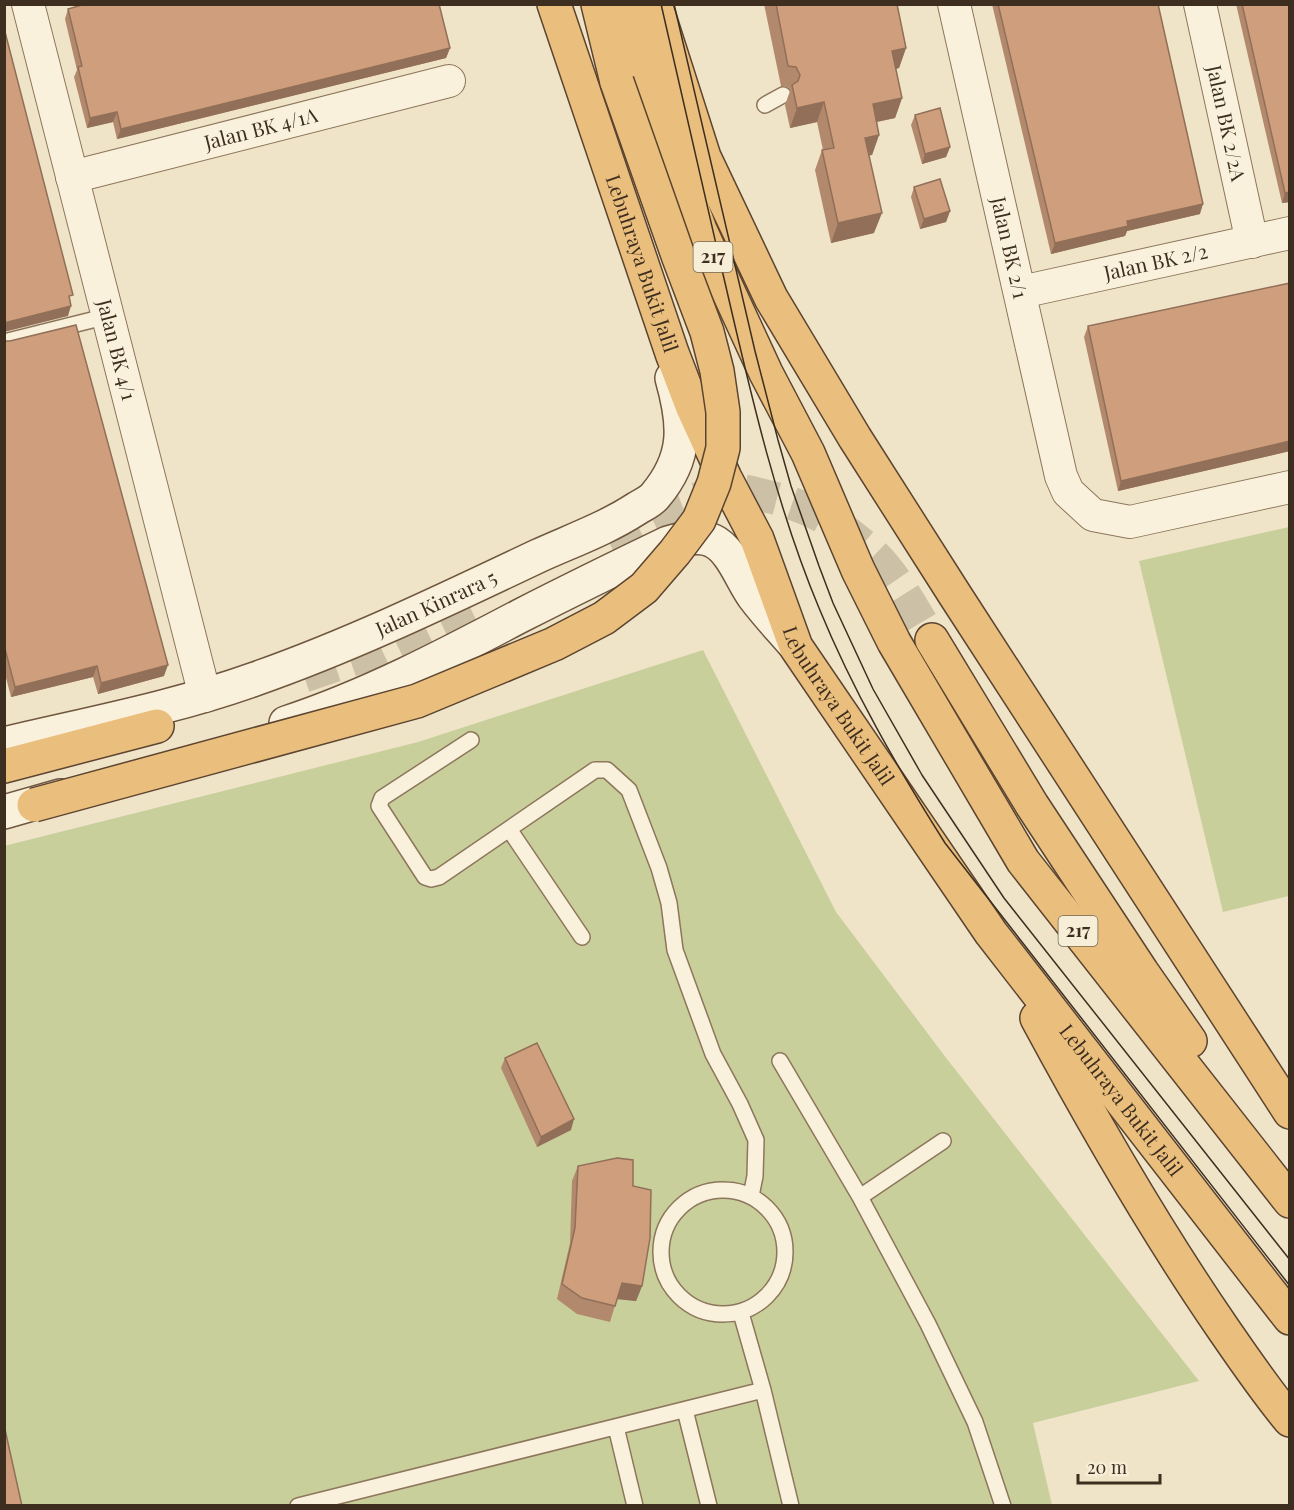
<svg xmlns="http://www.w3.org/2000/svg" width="1294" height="1510" font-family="'Playfair Display',serif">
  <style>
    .green { fill: #c9cf9b }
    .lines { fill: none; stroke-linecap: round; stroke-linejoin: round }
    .trunk-tunnel { stroke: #ccc0a6; stroke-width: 33; stroke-dasharray: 33 16; stroke-linecap: butt }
    .service-casing { stroke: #8d765c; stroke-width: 18 }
    .minor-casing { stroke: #8d765c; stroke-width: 34 }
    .secondary-casing { stroke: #6f573f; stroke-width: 36 }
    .trunk-casing { stroke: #5b4430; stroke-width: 36 }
    .service { stroke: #faf1dc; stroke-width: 15 }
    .minor { stroke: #faf1dc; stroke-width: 32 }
    .secondary { stroke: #faf1dc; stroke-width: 33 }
    .trunk { stroke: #eabe7c; stroke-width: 33 }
    .tram { stroke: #3d2e20; stroke-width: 1.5 }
    .trunk-bridge-casing { stroke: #5b4430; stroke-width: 36; stroke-linecap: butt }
    .trunk-bridge { stroke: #eabe7c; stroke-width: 33 }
    .wall { fill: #b2896c }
    .shaded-wall { fill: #916f58 }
    .building { fill: #cf9f7d; stroke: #916f58; stroke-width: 1.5 }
    .labels { text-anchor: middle; stroke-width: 4.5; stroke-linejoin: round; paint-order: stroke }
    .shield { fill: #f7eed8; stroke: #756857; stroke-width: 1.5 }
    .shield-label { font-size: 18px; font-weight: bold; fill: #3d2e20 }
    .street-label { font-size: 20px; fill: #3d2e20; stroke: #f7eed8 }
  </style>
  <rect width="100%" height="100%" fill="#f0e4c8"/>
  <path class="green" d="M1289,527v369l-66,16 -84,-351z
    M703,650l133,262 111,147 252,322 -166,42 19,82h-1047l-1,-659 414,-104z"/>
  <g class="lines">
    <path class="trunk-tunnel" d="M608,540c37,-18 76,-41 118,-49 15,-3 29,3 44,6 39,9 74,29 103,57 22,20 43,60 59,86
      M304,676l68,-23 105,-50"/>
    <defs>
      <path id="service" d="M765,105l18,-10
        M4,342l104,-26
        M471,740l-89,58 -3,8 46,71 6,2 8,-2 156,-107h12l22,20 30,78 10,35 6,47 38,104 27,50 16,36 -1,36 -4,20
        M509,829l73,108
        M780,1061l80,136 68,127 47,98 28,84
        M661 1252a62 62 0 1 1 124 0a62 62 0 1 1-124 0Z
        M860,1197l83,-56
        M741,1313l22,77 28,116
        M685,1410l24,96
        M616,1427l19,79
        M298,1506l465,-116"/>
      <g id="minor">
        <path id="s1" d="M28,4l177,692"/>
        <path id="s2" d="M954,4l107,472 7,16 25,23 37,7 160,-35"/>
        <path id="s3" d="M1200,4l52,238"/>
        <path id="s4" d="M72,177l377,-96"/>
        <path id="s5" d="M1021,292l269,-59"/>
      </g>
      <g id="secondary">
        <path d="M286,723c82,-27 158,-67 234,-107 49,-25 98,-49 148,-73 13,-4 32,-9 45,-2 19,9 29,40 41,56 12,16 26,31 39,46"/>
        <path id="s6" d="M4,744c84,-20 170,-36 251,-65 97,-34 190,-79 283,-123 33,-15 67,-27 98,-47 6,-4 14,-7 19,-13 33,-39 30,-72 17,-118"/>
        <path d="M4,812l56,-16"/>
      </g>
      <g id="trunk">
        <path id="s7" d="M554,4l118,349 21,55 32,70 32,61 39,108 195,286 299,385"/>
        <path d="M598,4l19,78"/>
        <path d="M627,4l37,125 36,101 66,143 42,80 50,117 36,72 129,219 267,340"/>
        <path d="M655,4l49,153 67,141 84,140 100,157 335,517"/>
        <path d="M932,640l100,165 110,167 48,69"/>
        <path d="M4,766l153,-40"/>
        <path d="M1037,1018c57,106 117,210 185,309 22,32 43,63 68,93"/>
      </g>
    </defs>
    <use href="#service" class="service-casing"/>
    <use href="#minor" class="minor-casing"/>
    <use href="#secondary" class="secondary-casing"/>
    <use href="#trunk" class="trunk-casing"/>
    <use href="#service" class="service"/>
    <use href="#minor" class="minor"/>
    <use href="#secondary" class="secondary"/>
    <use href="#trunk" class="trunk"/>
    <path class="tram" d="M661,4c22,95 43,189 65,283 25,108 50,218 93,321 34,83 78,159 126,235l345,443
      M674,4l81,347 23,89 13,46 28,80 14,37 40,86 49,86 82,123 286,362"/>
    <defs>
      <path id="trunk-bridge" d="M34,805l383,-104 137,-57 50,-26 40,-30 31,-36 24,-32 15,-37 9,-35v-36l-6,-41 -10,-39 -28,-74 -62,-176"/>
    </defs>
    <use href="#trunk-bridge" class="trunk-bridge-casing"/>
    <use href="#trunk-bridge" class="trunk-bridge"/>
  </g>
  <path class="wall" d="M764,4h133l9,44 -7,20 -3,1 6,29 -7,20 -18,4 2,13 -7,20h-3l5,78 -43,10 -16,-73 7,-20h1l-6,-28 -27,6 -5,-23 5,-14 -2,-4 -7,-1z
    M992,4h166l42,210 -73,17 -2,5 -74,18z
    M1236,4h54v198l-8,1z
    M68,9l382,39 -4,10 -329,81 -4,-17 -26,6 -13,-51 3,-7 -12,-51z
    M915,115l35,32 -4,10 -24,7 -11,-39z
    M914,187l36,24 -4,11 -26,7 -9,-32z
    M1290,283v168l-172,40 -34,-154 4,-11z
    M4,341l160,335 -66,18 -5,-17 -82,20 -7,-27z
    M505,1058l66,72 -34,17 -36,-79z
    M578,1166l55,20 9,100 -6,15 -19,-2 -7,23 -33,-8 -20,-15 13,-56 2,-62z"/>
  <path class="shaded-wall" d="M450,48l-4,10 -329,81 4,-10z
    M906,48l-7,20 -14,3 7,-20z
    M902,98l-7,20 -29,6 7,-20z
    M824,102l-7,20 -27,6 7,-20z
    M117,112l-4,10 -26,6 3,-10z
    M879,135l-7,20 -14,3 7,-20z
    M950,147l-4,10 -24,7 3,-10z
    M1290,192v10l-8,1 3,-10z
    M1203,204l-3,10 -73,17 -2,5 -74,18 4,-11 72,-22z
    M950,211l-4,11 -26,7 4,-10z
    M882,213l-8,20 -43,10 7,-20z
    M71,306l-3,10 -64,16v-9l1,-1z
    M1290,441v10l-172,40 3,-10z
    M168,665l-4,11 -66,18 3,-11z
    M97,666l-4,11 -82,20 4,-10z
    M574,1119l-3,11 -34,17 4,-10z
    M622,1283l20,3 -6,15 -19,-2z"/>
  <path class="building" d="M85,4h354l11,44 -329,81 -4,-17 -27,6 -12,-51 4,-1 -14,-57z
    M776,4h121l9,44 -14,3 10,47 -29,6 6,31 -14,3 17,75 -44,10 -16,-73 12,-2 -10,-46 -27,6 -5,-23 6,-4 2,-6 -4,-8 -8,-1z
    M998,4h160l45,200 -76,17 1,5 -73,17z
    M1242,4h48v188l-5,1z
    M4,28l69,267 -4,1 2,10 -67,17z
    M940,108l10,39 -25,7 -10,-39z
    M940,179l10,32 -26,8 -10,-32z
    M1290,283v158l-169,40 -33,-155z
    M76,325l92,340 -67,18 -4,-17 -82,21 -11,-42v-304h6z
    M537,1043l37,76 -33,18 -36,-79z
    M617,1158l16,2v26l18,4 -1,48 -8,48 -20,-3 -7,23 -33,-8 -20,-14 13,-56 3,-62z
    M4,1425l18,81h-18z"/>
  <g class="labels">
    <g class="shield">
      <rect x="693.5" y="242" width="39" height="30" rx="4.5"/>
      <rect x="1058.5" y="916" width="39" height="30" rx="4.5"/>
    </g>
    <g class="shield-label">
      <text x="713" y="263">217</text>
      <text x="1078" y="937">217</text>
    </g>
    <g class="street-label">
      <text dy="7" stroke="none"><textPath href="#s3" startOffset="122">Jalan BK 2/2A</textPath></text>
      <text dy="7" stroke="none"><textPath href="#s4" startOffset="195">Jalan BK 4/1A</textPath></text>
      <text dy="7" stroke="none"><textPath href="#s2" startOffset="250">Jalan BK 2/1</textPath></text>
      <text dy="7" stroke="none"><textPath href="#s5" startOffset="138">Jalan BK 2/2</textPath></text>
      <text dy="7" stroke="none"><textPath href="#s7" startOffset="274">Lebuhraya Bukit Jalil</textPath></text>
      <text dy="7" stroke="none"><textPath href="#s1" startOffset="357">Jalan BK 4/1</textPath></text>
      <text dy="7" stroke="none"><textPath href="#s6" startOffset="456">Jalan Kinrara 5</textPath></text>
      <text dy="7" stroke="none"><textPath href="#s7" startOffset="760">Lebuhraya Bukit Jalil</textPath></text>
      <text dy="7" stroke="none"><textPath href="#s7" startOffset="1246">Lebuhraya Bukit Jalil</textPath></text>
    </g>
  </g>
  <rect width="1294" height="1510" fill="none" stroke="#3d2e20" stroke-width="12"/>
  <path d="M1078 1474v9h82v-9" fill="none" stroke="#3d2e20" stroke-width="3"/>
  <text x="1087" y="1474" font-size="18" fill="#3d2e20" stroke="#f7eed8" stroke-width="4.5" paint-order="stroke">20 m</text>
</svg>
